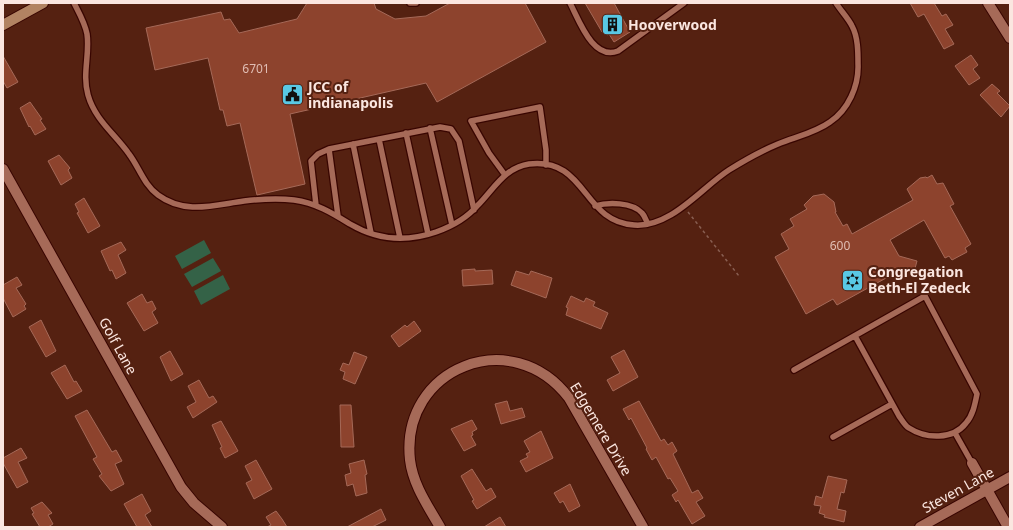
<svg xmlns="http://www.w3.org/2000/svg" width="1013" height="530" font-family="'Noto Sans',sans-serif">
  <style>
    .green { fill: #346247 }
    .building { fill: #8d432d; stroke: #a56958 }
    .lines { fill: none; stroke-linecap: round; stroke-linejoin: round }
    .lane-casing { stroke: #380500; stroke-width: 8 }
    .street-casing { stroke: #380500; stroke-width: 12 }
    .secondary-casing { stroke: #380500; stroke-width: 12 }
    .path { stroke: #895f52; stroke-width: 1.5; stroke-dasharray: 3 3; stroke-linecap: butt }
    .lane { stroke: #a66a58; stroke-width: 5.5 }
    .street { stroke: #a66a58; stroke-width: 10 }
    .secondary { stroke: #b28362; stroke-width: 10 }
    .labels { text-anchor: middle; stroke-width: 4; stroke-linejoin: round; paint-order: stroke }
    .number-label { font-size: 12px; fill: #e0bdb3 }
    .poi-label { font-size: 14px; font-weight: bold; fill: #fbe6e0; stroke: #552111; text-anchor: start }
    .street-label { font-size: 14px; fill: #fbe6e0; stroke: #552111 }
  </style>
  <rect width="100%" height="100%" fill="#552111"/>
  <path class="green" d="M204,240l7,13 -29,16 -7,-13z
    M213,258l8,13 -29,16 -8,-13z
    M223,275l7,14 -29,16 -7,-14z"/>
  <path class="building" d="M307,3h67l2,6 19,10 31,-3 24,-13h75l21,39 -109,60 -11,-19 -136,31 15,70 -48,11 -17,-72 -13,3 -4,-16h-3l-12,-52 -53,12 -9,-42 75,-16 3,8 6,-1 9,14 58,-14z
    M585,3h29l16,29 -16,10 -5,-8 -2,1 -3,-4 -2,1z
    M910,3h24l8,13 4,-2 7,11 -8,4 9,15 -10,5 -20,-35 -6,3z
    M971,55l7,10 -5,4 7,9 -11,7 -14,-19z
    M3,56l15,26 -11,6 -4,-7z
    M992,84l8,7 -3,2 13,13 -9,11 -21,-22z
    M30,102l12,17 -2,1 6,9 -11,6 -5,-9 -1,1 -9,-19z
    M59,155l11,13 -2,2 4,8 -11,7 -13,-24z
    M932,175l5,9 6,-1 11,21 -4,2 21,38 -6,4 2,4 -15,8 -3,-4 -4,2 -21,-38 -34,20 9,16 18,5 -4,15 -16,-4 -60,33 -4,-6 -27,15 -31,-57 14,-8 -8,-15 13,-8 -4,-7 17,-10 -3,-4 9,-9 11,-2 10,8 2,10h-1l8,14 4,-2 5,10 61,-34 -6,-11 13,-11 6,-1 1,1z
    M84,198l16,28 -12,7 -11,-20 2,-1 -4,-8z
    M121,242l5,8 -8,5 8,18 -10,6 -4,-9 -2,1 -9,-20z
    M475,269v2l17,-1 1,14 -30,2 -1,-16z
    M516,271l13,4 2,-4 21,7 -6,20 -35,-13z
    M17,277l5,8 -6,3 10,16 -2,2 2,3 -13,8 -10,-19v-13z
    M142,294l5,9 5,-2 4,8 -4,3 6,11 -14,8 -17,-28z
    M571,296l13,6 2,-4 9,4 -2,4 15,7 -7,16 -35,-14 2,-7 -2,-1z
    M41,320l15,31 -10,6 -17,-30z
    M414,321l7,10 -22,16 -8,-11 14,-11 2,2z
    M624,350l14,27 -25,14 -6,-11 13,-7 -9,-16z
    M170,351l13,23 -12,7 -11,-24z
    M354,352l13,5 -12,27 -12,-5 2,-7 -5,-2 3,-7 6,2z
    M65,365l9,17 2,-1 6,10 -15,8 -16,-26z
    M199,380l10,18 4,-2 4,6 -24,16 -6,-11 9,-5 -8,-16z
    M507,401l3,10 12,-3 3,9 -24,7 -6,-20z
    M639,401l22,40 3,-2 4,6 4,-3 5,9 -4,3 19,39 6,-3 5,8 -7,4 9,14 -13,8 -14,-24 -2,2 -4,-7 6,-4 -8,-13 -2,1 -12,-22 -4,3 -6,-11 1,-1 -16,-30 -2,2 -6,-11z
    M340,405h11l3,42h-13z
    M87,410l25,42 4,-2 6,11 -7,3 9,20 -13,7 -12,-15 3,-2 -9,-15 4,-2 -22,-41z
    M472,420l5,9 -5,3 1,3 -2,1 5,9 -12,6 -13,-22z
    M221,421l17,30 -13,7 -5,-10 2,-1 -10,-22z
    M541,431l12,27 -27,14 -6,-11 8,-4 -2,-3 4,-2 -6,-11z
    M21,448l6,10 -9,4 10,20 -11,6 -14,-25v-5z
    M256,460l16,29 -18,10 -8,-16 6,-3 -7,-14z
    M364,460l3,14 -2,1 2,18 -11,3 -3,-12 -6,2 -2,-11 6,-2 -2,-9z
    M472,469l14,22 5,-3 5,9 -19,12 -5,-8 2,-1 -13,-24z
    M828,476l19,4 -3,13 -3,-1 -4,17 9,2 -2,11 -20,-5 1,-2 -6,-2 2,-7 -7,-1 2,-9 6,2z
    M570,484l10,22 -11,6 -6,-11 -3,2 -6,-10z
    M142,494l9,17 -6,4 7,12h-15l-13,-23z
    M42,502l10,11 -4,2 5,9 -5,3h-8l-8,-13 2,-1 -3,-5z
    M381,509l5,11 -14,7h-25z
    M276,511l6,8 5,8h-20l4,-2 -5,-8z
    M500,517l6,10h-22z"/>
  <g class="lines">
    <defs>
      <path id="lane" d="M74,3c5,10 11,20 13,31 3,20 -5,40 1,61 7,25 27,39 41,59 10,13 15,31 29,41 27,20 56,10 86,6 17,-2 34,-3 50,-1 22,3 38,13 56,24 27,16 57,18 86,8 17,-6 31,-14 42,-27 16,-16 26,-37 51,-41 58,-7 53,58 105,61 37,3 67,-37 95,-55 16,-10 32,-19 49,-26 17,-7 37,-11 52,-22 18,-12 29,-36 28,-58 0,-12 0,-27 -6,-38 -4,-8 -11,-15 -16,-23
        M410,3h6
        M570,3c9,17 23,58 48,48l66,-48
        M430,128l22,97
        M406,133l22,101
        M379,139l21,99
        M353,144l18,89
        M329,149l9,67
        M505,175l-16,-22 -18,-32 69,-14 6,43v15
        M316,205l-5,-44 7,-7 11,-5 111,-22 11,2 8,12 15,69
        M595,206c13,-4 37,-4 47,7 3,3 4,8 6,11
        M794,370l131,-74 52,98c-2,10 -4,21 -11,29 -13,17 -40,16 -57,5 -4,-2 -7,-8 -10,-12l-44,-80
        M955,433l17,30
        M833,437l59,-33"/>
      <path id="street" d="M988,3l22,35
        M3,169l178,318 13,16 28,24
        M972,463l36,64
        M440,527c-12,-21 -27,-42 -30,-67 -10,-92 102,-137 159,-62l74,129
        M920,527l90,-50"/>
      <path id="secondary" d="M3,25l40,-22"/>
    </defs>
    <use href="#lane" class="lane-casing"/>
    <use href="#street" class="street-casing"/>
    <use href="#secondary" class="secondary-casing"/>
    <path class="path" d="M688,212l51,64"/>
    <use href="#lane" class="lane"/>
    <use href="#street" class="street"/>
    <use href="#secondary" class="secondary"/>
  </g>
  <defs>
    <symbol id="building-square" viewBox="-11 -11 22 22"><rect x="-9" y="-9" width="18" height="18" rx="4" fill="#59c8e4" stroke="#552111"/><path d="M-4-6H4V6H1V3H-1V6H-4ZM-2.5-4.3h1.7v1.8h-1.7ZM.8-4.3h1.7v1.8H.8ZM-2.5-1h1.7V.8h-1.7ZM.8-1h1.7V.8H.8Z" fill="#111"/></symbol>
    <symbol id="civic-square" viewBox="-11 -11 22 22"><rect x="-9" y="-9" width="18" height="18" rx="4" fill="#59c8e4" stroke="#552111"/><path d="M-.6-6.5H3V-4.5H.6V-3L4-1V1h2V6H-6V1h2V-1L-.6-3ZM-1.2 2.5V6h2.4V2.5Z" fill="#111"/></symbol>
    <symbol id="synagogue-square" viewBox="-11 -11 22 22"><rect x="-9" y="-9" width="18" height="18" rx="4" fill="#59c8e4" stroke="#552111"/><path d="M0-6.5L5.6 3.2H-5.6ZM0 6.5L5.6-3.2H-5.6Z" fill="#111"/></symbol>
  </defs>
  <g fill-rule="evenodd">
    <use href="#building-square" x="600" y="12" width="25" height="25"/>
    <use href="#civic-square" x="280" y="82" width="25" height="25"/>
    <use href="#synagogue-square" x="840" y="268" width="25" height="25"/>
  </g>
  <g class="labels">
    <g class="number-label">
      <text x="256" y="73">6701</text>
      <text x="840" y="250">600</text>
    </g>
    <g class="poi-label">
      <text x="628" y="30">Hooverwood</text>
      <text x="308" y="92">JCC of<tspan x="308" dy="16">indianapolis</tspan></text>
      <text x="868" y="277">Congregation<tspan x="868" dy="16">Beth-El Zedeck</tspan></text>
    </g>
    <g class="street-label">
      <text transform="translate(118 346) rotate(61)" y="5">Golf Lane</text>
      <text transform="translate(601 429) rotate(59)" y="5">Edgemere Drive</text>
      <text transform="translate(958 490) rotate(-29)" y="5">Steven Lane</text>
    </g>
  </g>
  <rect width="1013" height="530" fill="none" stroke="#fbe6e0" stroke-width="8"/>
</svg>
